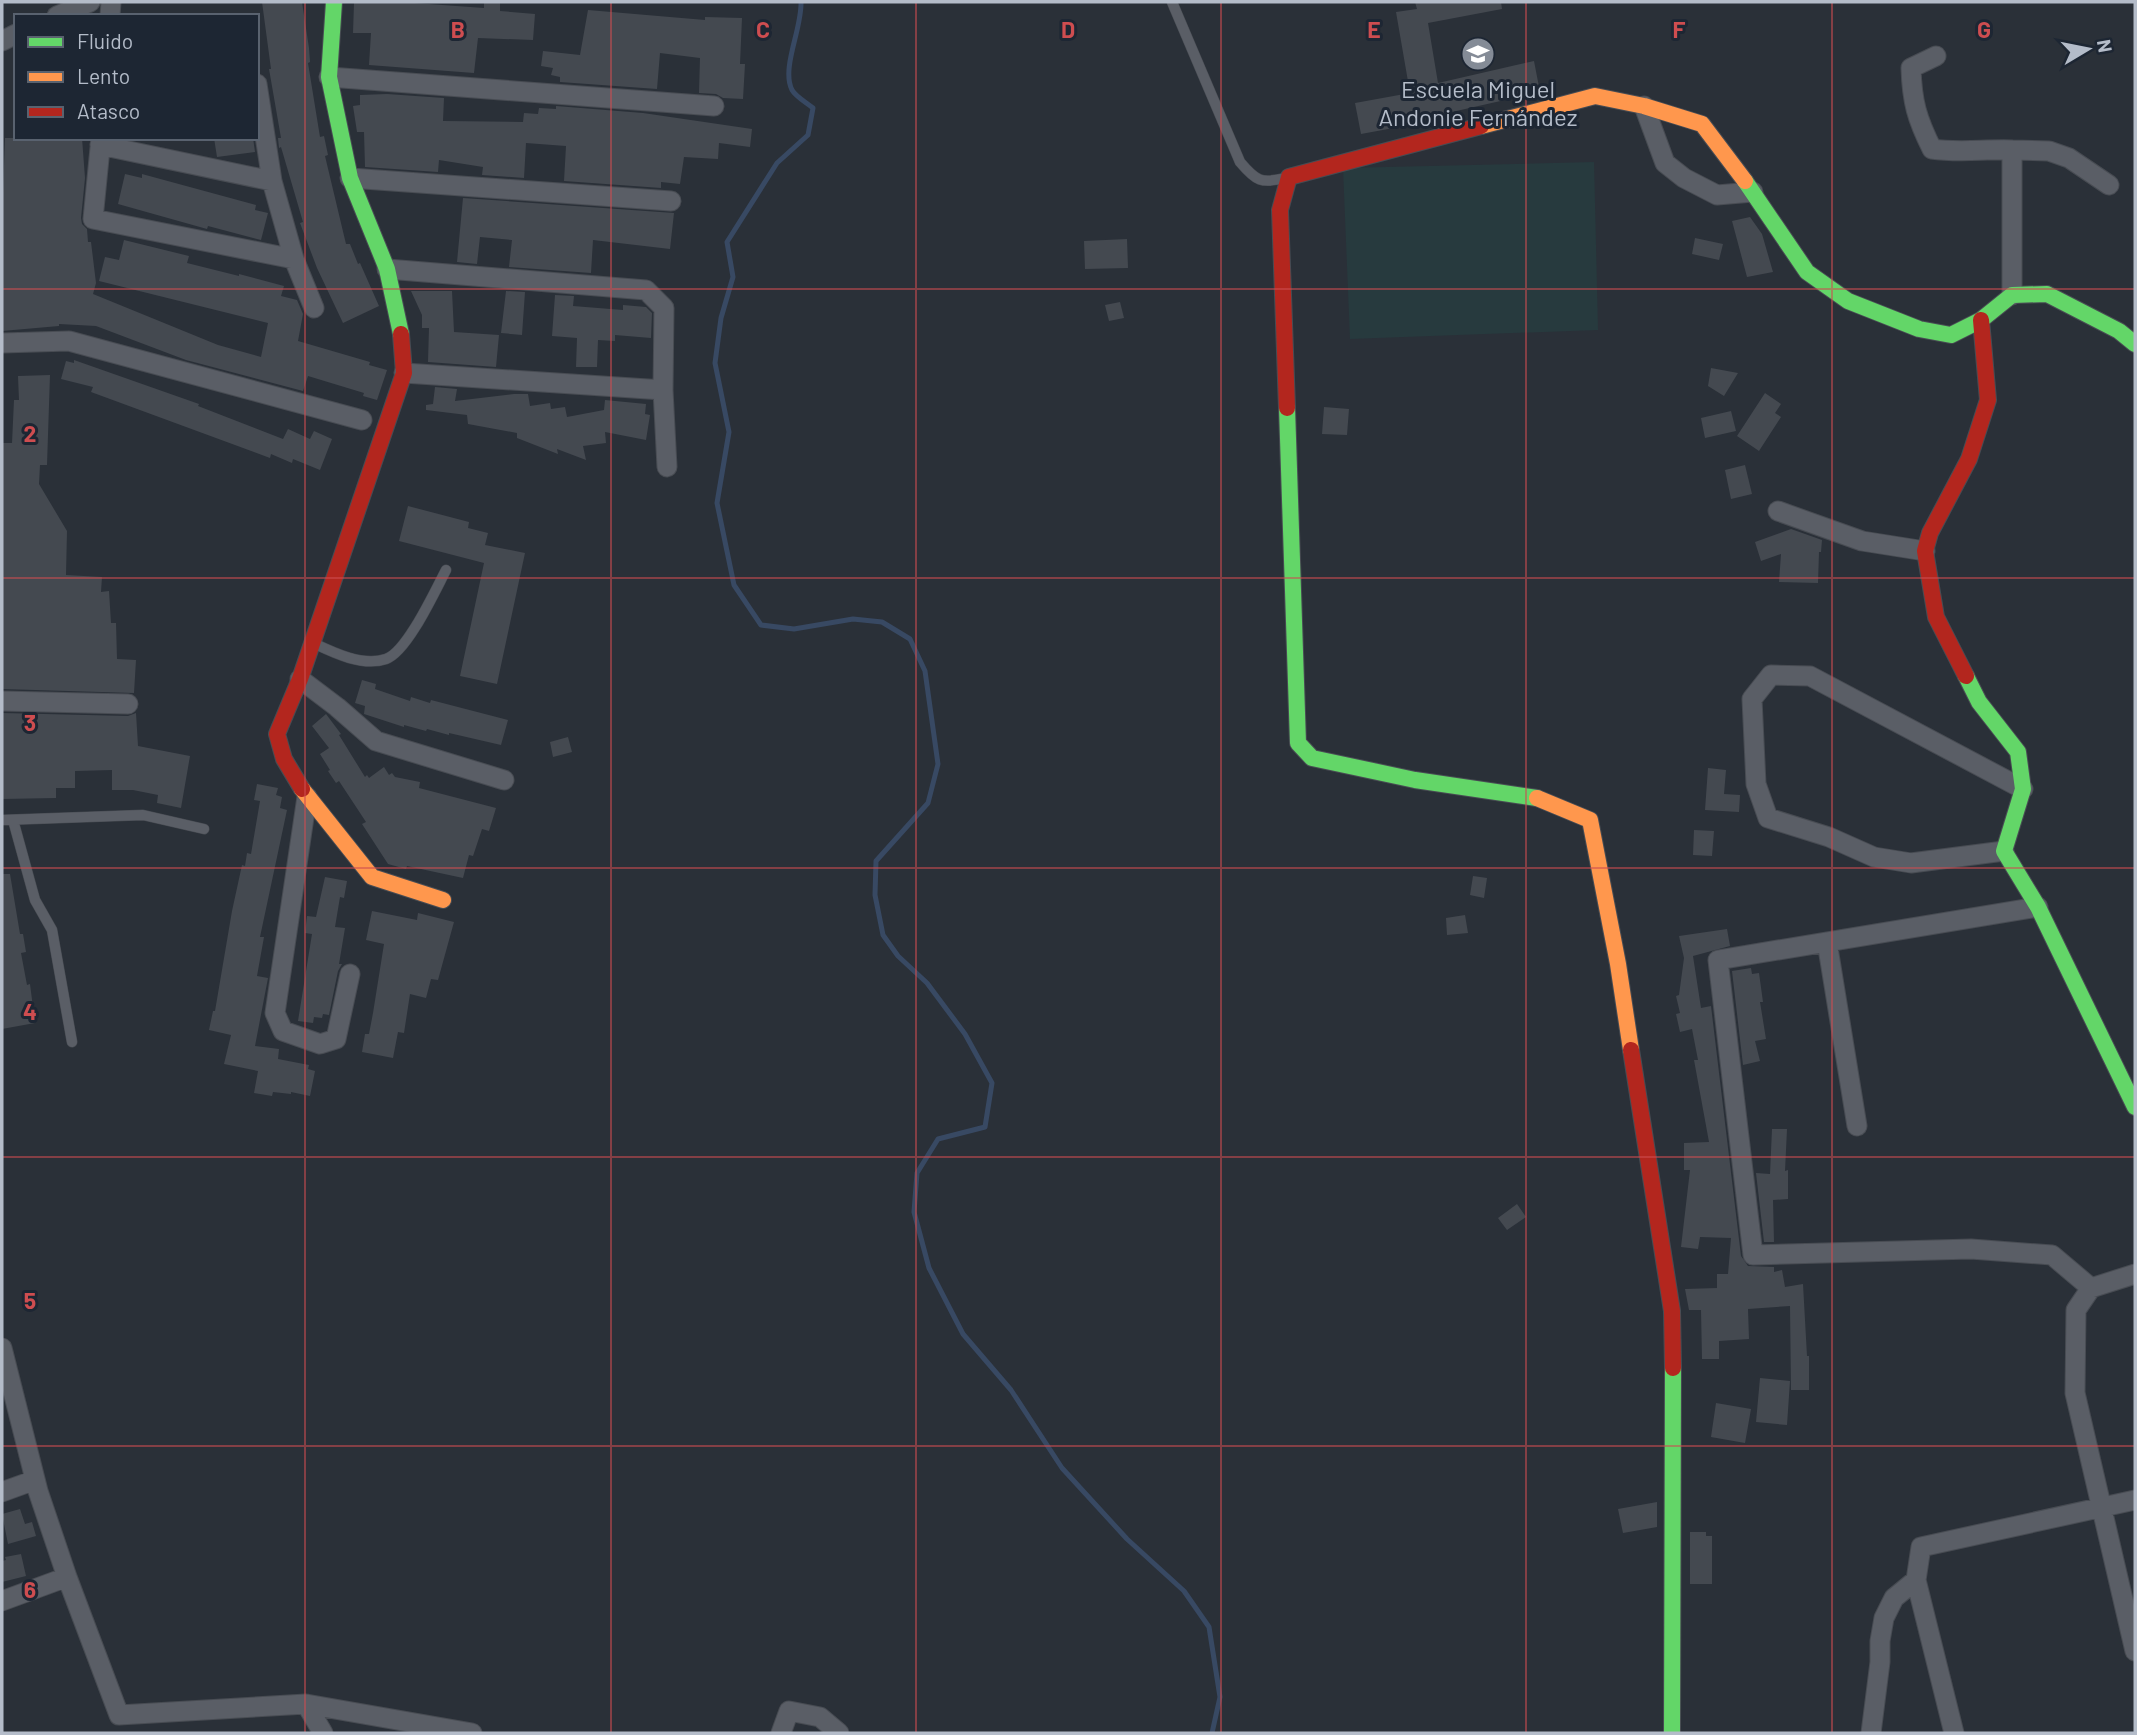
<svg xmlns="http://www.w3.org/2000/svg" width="2137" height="1735" font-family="Barlow,sans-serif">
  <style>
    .green { fill: #273a3e }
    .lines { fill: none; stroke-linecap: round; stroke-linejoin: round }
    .stream { stroke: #384963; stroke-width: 5 }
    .building { fill: #444950 }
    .lane-casing { stroke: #484c53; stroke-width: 11 }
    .street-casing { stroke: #484c53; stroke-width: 21 }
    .fast-casing { stroke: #484c53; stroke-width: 18 }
    .slow-casing { stroke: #484c53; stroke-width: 18 }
    .jam-casing { stroke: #484c53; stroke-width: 18 }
    .lane { stroke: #5a5e66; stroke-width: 10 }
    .street { stroke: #5a5e66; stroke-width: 19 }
    .fast { stroke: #63d668; stroke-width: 16 }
    .slow { stroke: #ff974d; stroke-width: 16 }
    .jam { stroke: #b3261e; stroke-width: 16 }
    .grid { fill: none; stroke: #ce4d50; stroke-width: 2; stroke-opacity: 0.55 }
    .labels { text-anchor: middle; stroke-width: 6; stroke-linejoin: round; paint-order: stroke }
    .poi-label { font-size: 24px; fill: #b4bcc9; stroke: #1d2633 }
    .grid-label { font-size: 23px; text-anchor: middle; font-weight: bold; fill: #ce4d50; stroke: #1d2633; stroke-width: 6; stroke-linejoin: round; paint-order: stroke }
  </style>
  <rect width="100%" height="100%" fill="#2a3038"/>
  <path class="green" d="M1594,162l4,168 -248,9 -7,-171z"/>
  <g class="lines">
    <path class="stream" d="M801,2c1,27 -20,66 -9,88 4,7 15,13 21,18l-5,27 -31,28 -50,79 6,35 -12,41 -6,45 14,69 -12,71 17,82 27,40 33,4 59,-10 29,3 28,17 15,32 13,93 -10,39 -52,58 -1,34 8,40 15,21 29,27 38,51 27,49 -7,44 -47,12 -21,34 -3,39 15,56 34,66 48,56 51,78 65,71 57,52 25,36 11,70 -8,36"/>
  </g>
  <path class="building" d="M262,2h40l7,46 1,14 -2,1 12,74 4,-1 4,19 -3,1 21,88h4l8,20 2,-1 19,43 -36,17 -26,-55 -17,-45 3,-1 -22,-75 -2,1 -1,-10h3l-12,-69h2z
    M401,2l83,6v-6h16v9l35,3 -2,26 -55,-2 -4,35 -105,-8 2,-32h-18l1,-30z
    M1415,2h86l1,7 -74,14 10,60 96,-22 6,31 -97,22 1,2 -34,6v3l-49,9 -6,-31 55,-10 -14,-81 21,-3z
    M588,10l117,10v-3l37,1 -2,46h5l-2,35 -20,-1 -7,-4 -17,-1 1,-35 -40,-5 -3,36 -97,-7v-5l-9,-2 2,-7 -12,-2 2,-15 37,4z
    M387,94l57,4 -1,23 80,1 1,-9 14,1 1,-6 17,1v-3l87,7 109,16 -2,18 -31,-4 -1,16 -34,-2 -4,27 -19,-2v6l-97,-7 2,-35 -40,-3 -2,35 -42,-3 1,-8 -44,-7 -1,12 -73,-5 -1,-35h-7l-4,-26 7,-1v-10z
    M5,138h42v3l35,-3 3,40 -4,40 1,6 5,5 1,13h3l5,41 -3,11 125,51 43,12 7,-34 -169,-42 6,-24 14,3 5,-20 65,16 -2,7 52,13v-2l45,12 -3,10 16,4 6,14 -5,27 72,21 -1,3 18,5 -10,30 -14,-4 1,-3 -56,-17 -5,15 -117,-31 -90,-34 -37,-2v2l-57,5v-112z
    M214,138h39l2,14 -38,5z
    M125,174l17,4v-4l114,31 -1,5 13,3 -7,27 -53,-14 -1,3 -89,-25z
    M463,198l211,15 -4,36 -77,-9 -2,33 -82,-6 3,-27 -32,-3 -3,27 -20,-2z
    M1750,217l12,17 11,38 -26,5 -15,-56z
    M1695,238l28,6 -4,16 -27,-6z
    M1127,239l1,29 -43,1 -1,-28z
    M411,291h41l2,41 45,3 -3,32 -68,-5 1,-34h-7v-13z
    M506,291l19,1 -3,43 -21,-2z
    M555,295l19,1 -1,10 50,4v-5l23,2 6,6 -1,25 -36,-3v6l-17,-1 -1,27h-21l1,-29 -25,-2z
    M1120,302l4,16 -15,3 -4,-16z
    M74,360l125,44 -1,2 85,33 5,-10 22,10 4,-8 18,8 -12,31 -27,-11 -1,4 -21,-9 -1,4 -179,-66 2,-5 -32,-8 5,-18 8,2z
    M1711,368l27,5 -14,23 -16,-10z
    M50,375l-3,90h-7l-1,19 28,47 -1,44 36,2 -1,15 8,-1 2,32h5l1,36 19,1 -2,33 -132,-4v-246h10l2,-43h5l-1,-24z
    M435,387l22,2 -2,12 59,-7h14l2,12 20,-3 1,6 14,-2 2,10 37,-7 1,-10 41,4 -1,10 5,1 -4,25 -41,-8 1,11 -23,3 3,14 -29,-11 1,5 -41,-16v-5l-49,-9 -1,-9 -41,-5v-5l7,-1z
    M1765,393l16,11 -6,9 6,4 -22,34 -22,-15z
    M1324,407l25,2 -2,26 -25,-1z
    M1731,411l5,20 -31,7 -4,-20z
    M1745,465l7,29 -21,5 -6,-29z
    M408,506l61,16 -1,6 20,5 -3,12 40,8 -28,131 -37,-8 24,-113 -85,-22z
    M1791,529l31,11 -1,12h-2l-1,31 -39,-1 2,-28 -20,7 -6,-19z
    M362,680l14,4 -1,5 35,12 1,-4 19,6 1,-3 77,20 -7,25 -52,-12v2l-22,-6 -1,2 -22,-6v2l-40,-13 1,-8 -10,-3z
    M2,713l126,3 8,-3 2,33 52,10 -9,52 -24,-5 1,-8 -25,-5h-21v-20l-37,1v17h-19v10l-54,1z
    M326,714l15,20 -2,1 26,42 2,-2 2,3 15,-11 5,8 3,-2 3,4 25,5 -1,6 77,20 -7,23 -7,-2 -9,27 -4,-1 -6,23 -56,-12 -1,3 -18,-5 -26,-40 4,-2 -27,-41 -3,2 -8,-12 2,-1 -10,-16 9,-6 -17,-22z
    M568,737l4,15 -19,5 -3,-15z
    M1708,768l18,2 -2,24 16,1 -1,17 -34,-2z
    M257,784l21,4 -2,7 6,2 -2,11 7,2 -27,127h4l-7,39 11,2 -13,68 24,3 -1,10 31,6 -1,4 7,2 -5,25 -19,-4v2l-18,-2 -1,4 -18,-3 4,-22 -34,-7 7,-29 -22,-5 4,-19h2l17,-100 10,-46 3,1 2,-13 4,1 9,-53 -6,-1z
    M1694,830l20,1 -2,25 -19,-1z
    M2,874h8l10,60h3l3,18 -5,1 6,32 3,-1 5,39 -33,6z
    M1473,876l14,2 -3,20 -14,-3z
    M325,877l22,4 -3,17 -4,-1 -5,30 10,1 -6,36h3l-4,7 -9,44 -6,-1 -1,4 -8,-1 -1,6 -15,-2 14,-87 -7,-1 2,-17 9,1z
    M372,911l45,9 1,-7 36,9 -16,58 -7,-1 -5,19 -16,-4 -6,39 -6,-1 -5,26 -31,-6 3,-18h4l4,-21 11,-69 -18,-4z
    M1465,915l3,18 -21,2 -1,-17z
    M1727,929l3,17 -37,10 8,52 10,-2 30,250 7,10 26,1v5l8,-2 3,17 18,-3 4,72h2v34h-18l-1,-84 -42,3 1,30 -30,2v18h-17l-1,-49h-12l-4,-21 32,-1v-14h11l3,-36 -31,-1 -2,12 -17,-2 9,-77h-6v-27l25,-1 -15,-82h4l-6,-31 -12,3 -4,-18 4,-1 -4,-17 3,-1 5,-37 -5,-22z
    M1751,968l1,6 7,-1 4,29h-3l6,37 -11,2 5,20 -17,4 -11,-94z
    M1772,1129h15l-2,42 3,-1v29l-15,1 1,42h-10l-8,-69 14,1z
    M1517,1204l9,13 -19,13 -9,-12z
    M1760,1378l30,3 -3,44 -31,-3z
    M1716,1403l35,6 -6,34 -34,-6z
    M1657,1502v25l-34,6 -5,-24z
    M20,1509l5,15 7,-2 4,14 -28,8 -6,-30z
    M1690,1532h16v4h6v48h-22z
    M21,1554l5,22 -24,6v-21l4,-1 -1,-3z"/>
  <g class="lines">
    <defs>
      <path id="lane" d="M1172,2l68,160c16,19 21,22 45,16
        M313,643c21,10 50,24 73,16 21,-7 49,-68 60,-89
        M2,820l141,-5 61,14
        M13,820l22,80 17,30 20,112"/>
      <path id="street" d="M57,16l33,-14
        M110,16l1,-14
        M2,41l14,-7
        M1936,56l-25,12c1,34 6,51 21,81 26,4 53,0 80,1v145
        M329,77l385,29
        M257,84l15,97 22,78 20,49
        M1644,106l21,57 19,15 33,17 36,-3
        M101,138l-8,81 201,40
        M100,145l172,36
        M2012,150l37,1 20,7 40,27
        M350,178l321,23
        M387,269l259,21 18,18 -1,82 4,77
        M2,343l67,-2 293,79
        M404,373l259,17
        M1778,511l84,30 63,10
        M300,679l37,28 39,34 128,39
        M2,701l126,3
        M307,797l-32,216 8,18 37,13 16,-5 14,-65
        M2004,851l-93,12 -37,-6 -45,-20 -61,-19 -12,-34 -4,-85 19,-24 39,1 213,113
        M2038,907l-320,53 35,295 218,-6 81,6 39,33
        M1827,942l30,184
        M2135,1274l-44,14 -15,22 -1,83 60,258
        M2,1348l36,143 29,86 52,138 187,-11 166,29
        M2,1492l33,-12
        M2,1601l65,-24
        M306,1704l17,29
        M781,1733l8,-22 31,6 19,16
        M1871,1733l9,-71v-21l4,-23 10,-20 22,-18
        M1954,1733l-38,-153 5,-33 214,-47"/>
      <path id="fast" d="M334,2l-5,75 21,101 37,91 14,65
        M1745,181l62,91 41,29 71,28 32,6 30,-15 31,-25 35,-1 72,37 16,13
        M1287,408l11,335 14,15 103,22 122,18
        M1966,676l13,26 39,50 5,37 -19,62 34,56 97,200
        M1672,1733l1,-365"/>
      <path id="slow" d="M1481,126l114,-30 49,10 58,18 43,57
        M302,789l70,88 71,23
        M1537,798l53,22 28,144 13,86"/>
      <path id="jam" d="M1287,408l-7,-198 9,-33 192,-51
        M1966,676l-30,-59 -11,-66 5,-18 39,-74 19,-59 -7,-80
        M302,789l-18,-30 -7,-25 23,-55 104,-306 -3,-39
        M1631,1050l41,261 1,57"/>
    </defs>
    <use href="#lane" class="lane-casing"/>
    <use href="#street" class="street-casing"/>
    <use href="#fast" class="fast-casing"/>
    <use href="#slow" class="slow-casing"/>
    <use href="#jam" class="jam-casing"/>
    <use href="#lane" class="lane"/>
    <use href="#street" class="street"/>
    <use href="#fast" class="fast"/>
    <use href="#slow" class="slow"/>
    <use href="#jam" class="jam"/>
  </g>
  <path class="grid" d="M305,2v1731M611,2v1731M916,2v1731M1221,2v1731M1526,2v1731M1832,2v1731M2,289h2133M2,578h2133M2,868h2133M2,1157h2133M2,1446h2133"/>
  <defs>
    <symbol id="school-disc" viewBox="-11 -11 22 22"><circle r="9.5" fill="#848b96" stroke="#1d2633"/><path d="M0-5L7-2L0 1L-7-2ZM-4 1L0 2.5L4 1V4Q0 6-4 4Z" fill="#fff"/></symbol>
  </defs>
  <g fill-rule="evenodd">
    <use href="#school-disc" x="1459" y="35" width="38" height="38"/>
  </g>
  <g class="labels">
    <g class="poi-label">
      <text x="1478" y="98">Escuela Miguel<tspan x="1478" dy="28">Andonie Fernández</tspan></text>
    </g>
  </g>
  <g class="grid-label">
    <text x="458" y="38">B</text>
    <text x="763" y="38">C</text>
    <text x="1068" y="38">D</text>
    <text x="1374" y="38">E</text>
    <text x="1679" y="38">F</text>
    <text x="1984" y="38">G</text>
    <text x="30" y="442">2</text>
    <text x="30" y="731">3</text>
    <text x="30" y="1020">4</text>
    <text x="30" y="1309">5</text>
    <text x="30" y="1598">6</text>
  </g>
  <rect width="2137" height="1735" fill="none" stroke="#b4bcc9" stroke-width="7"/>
  <rect x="14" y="14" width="245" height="126" fill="#1d2633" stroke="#59626f" stroke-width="2"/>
  <rect x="28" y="37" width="35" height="10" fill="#63d668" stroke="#59626f" stroke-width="2"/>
  <text x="77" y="49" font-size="21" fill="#b4bcc9">Fluido</text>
  <rect x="28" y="72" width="35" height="10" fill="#ff974d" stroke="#59626f" stroke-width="2"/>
  <text x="77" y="84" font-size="21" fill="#b4bcc9">Lento</text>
  <rect x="28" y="107" width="35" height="10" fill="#b3261e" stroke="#59626f" stroke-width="2"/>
  <text x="77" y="119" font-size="21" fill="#b4bcc9">Atasco</text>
  <g transform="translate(2088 49) rotate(80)" stroke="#1d2633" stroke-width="5" paint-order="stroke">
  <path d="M0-5L12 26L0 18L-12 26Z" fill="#b4bcc9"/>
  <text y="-10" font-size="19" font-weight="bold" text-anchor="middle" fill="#b4bcc9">N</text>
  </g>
</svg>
